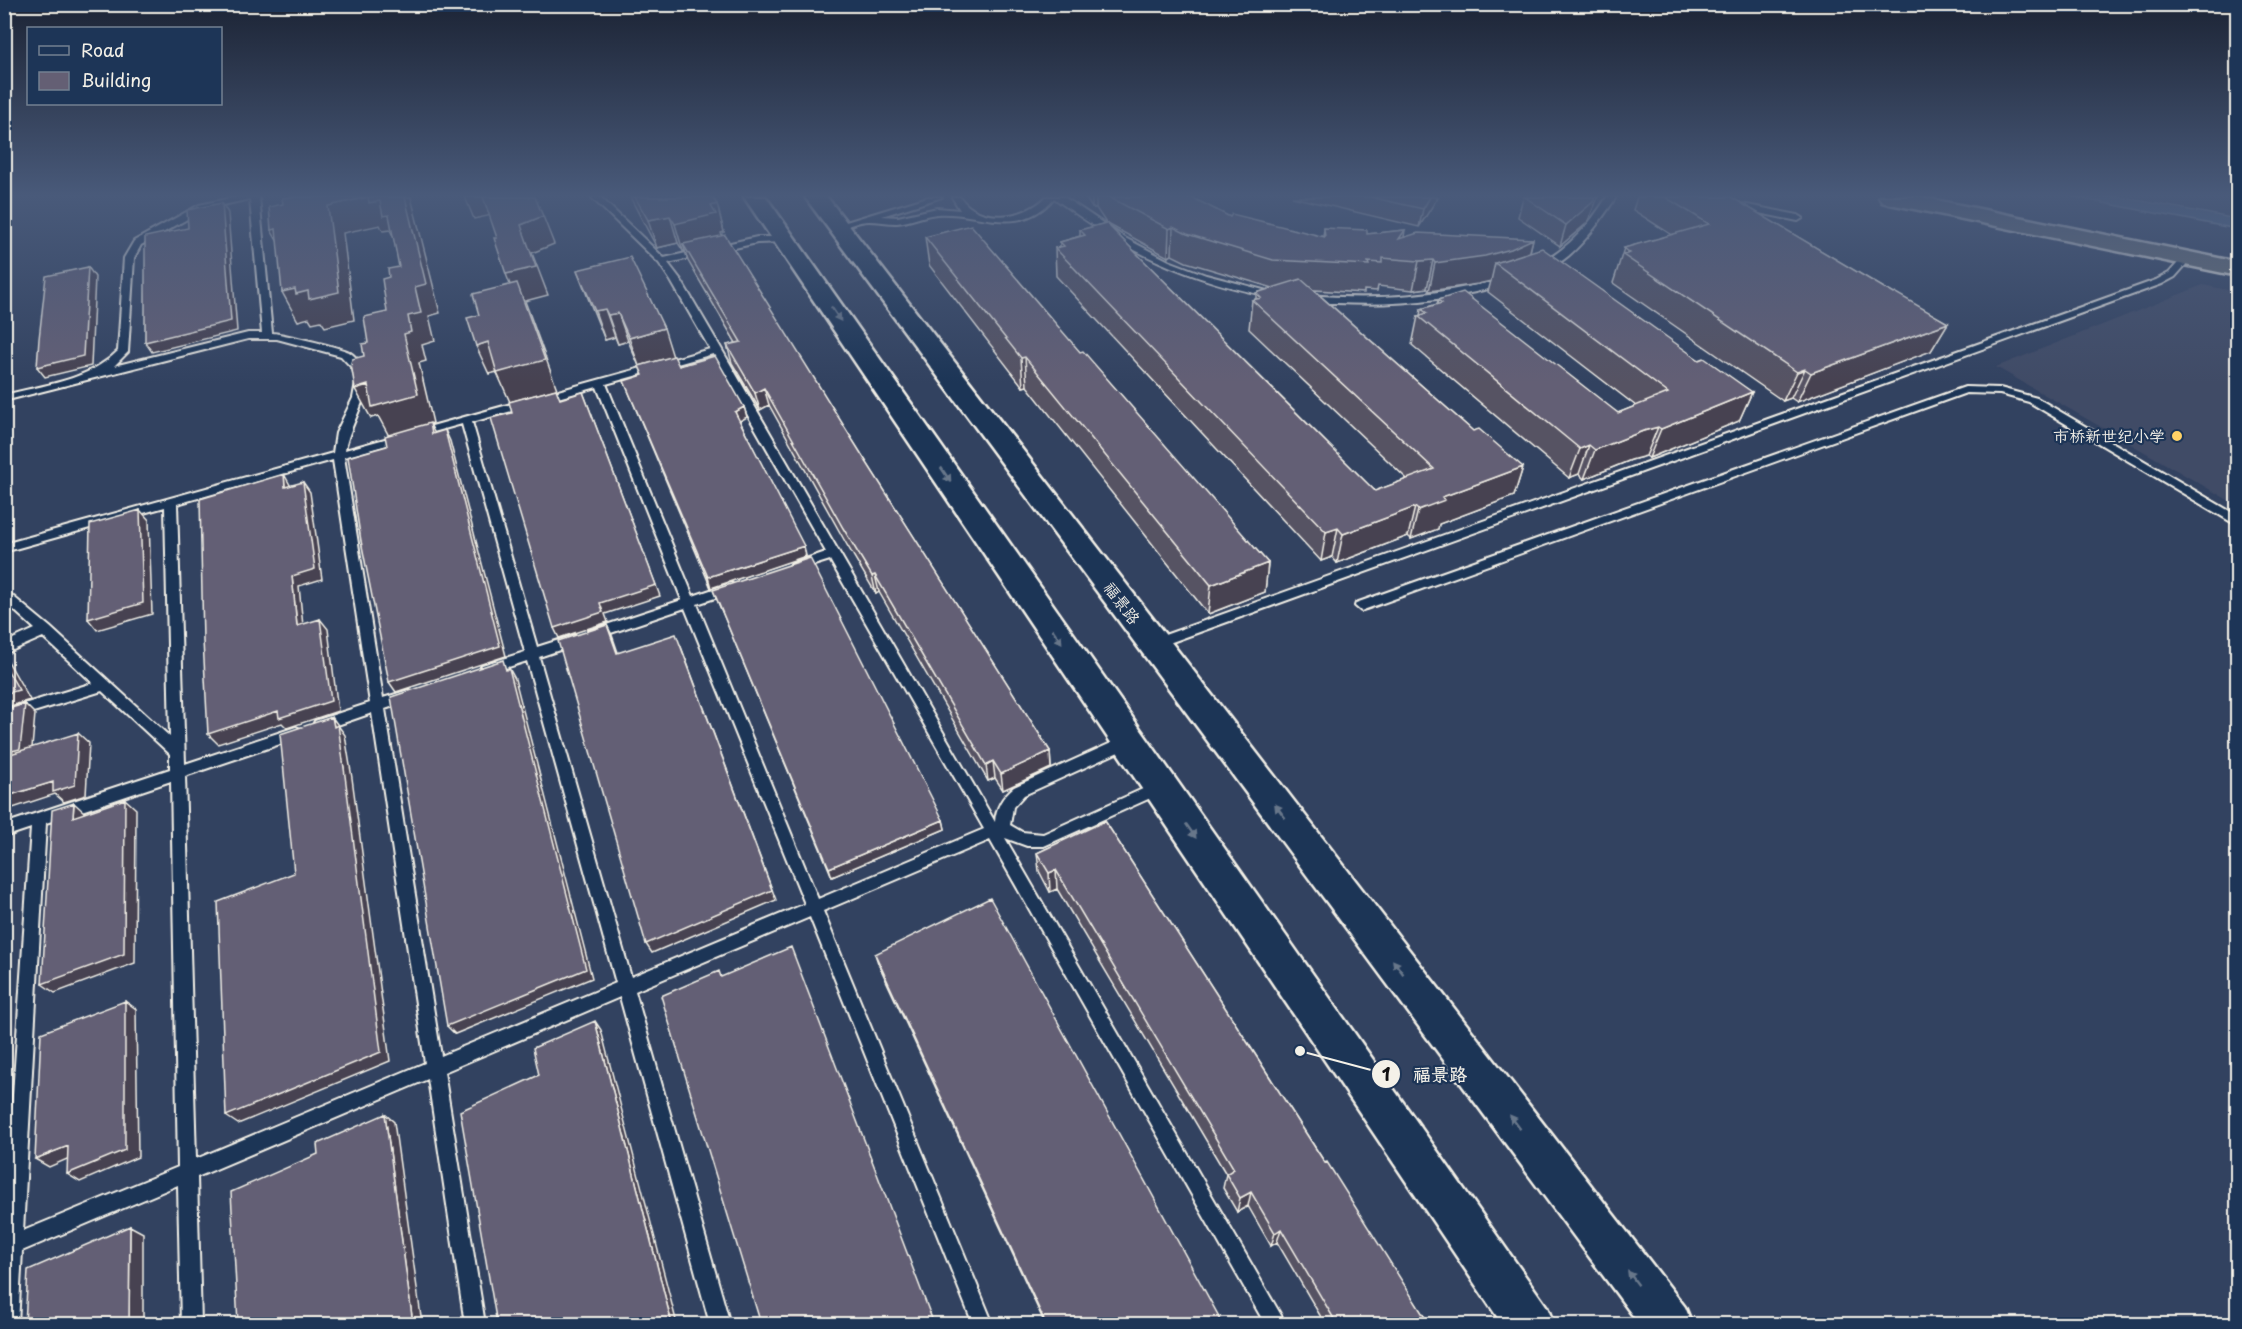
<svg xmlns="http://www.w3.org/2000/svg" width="2242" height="1329" font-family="'Playpen Sans','LXGW WenKai TC',sans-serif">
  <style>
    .built { fill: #414b66 }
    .water { fill: #506c8f; stroke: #92a1b3; stroke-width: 1.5 }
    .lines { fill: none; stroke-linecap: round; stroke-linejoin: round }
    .lane-casing { stroke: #f4f1e8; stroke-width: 4 }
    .secondary-casing { stroke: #f4f1e8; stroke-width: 5 }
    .highway-casing { stroke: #f4f1e8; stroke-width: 5 }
    .lane { fill: #1d3557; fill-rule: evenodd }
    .secondary { fill: #1d3557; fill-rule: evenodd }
    .highway { fill: #6a7074; fill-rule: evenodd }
    .wall { fill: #565264; stroke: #f4f1e8; stroke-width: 1.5; fill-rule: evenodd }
    .shaded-wall { fill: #464251; stroke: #f4f1e8; stroke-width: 1.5 }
    .building { fill: #645f74; stroke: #f4f1e8; stroke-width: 1.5 }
    .oneway { fill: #68778a }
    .poi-dot { fill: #ffd166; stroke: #1d3557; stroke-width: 2 }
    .labels { text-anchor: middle; stroke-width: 4.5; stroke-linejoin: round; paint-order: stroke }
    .poi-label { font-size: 16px; fill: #f4f1e8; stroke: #1d3557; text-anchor: end }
    .street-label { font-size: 16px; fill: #f4f1e8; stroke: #1d3557 }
    .leader { fill: none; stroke: #f4f1e8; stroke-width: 2 }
    .callout-dot { fill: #f4f1e8; stroke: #1d3557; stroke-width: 2 }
    .mark-label { font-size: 18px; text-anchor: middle; font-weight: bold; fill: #111 }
    .callout-label { font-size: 18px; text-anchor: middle; font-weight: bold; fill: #f4f1e8; stroke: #1d3557; stroke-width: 4.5; stroke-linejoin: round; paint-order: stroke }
  </style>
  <rect width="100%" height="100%" fill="#324260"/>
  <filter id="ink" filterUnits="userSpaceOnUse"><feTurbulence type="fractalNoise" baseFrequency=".0167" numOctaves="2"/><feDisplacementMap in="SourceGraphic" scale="12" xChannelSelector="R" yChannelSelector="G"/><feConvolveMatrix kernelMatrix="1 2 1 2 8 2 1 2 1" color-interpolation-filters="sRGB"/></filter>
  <g filter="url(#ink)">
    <path class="built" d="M2203,285l34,7v213l-241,-138z"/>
    <path class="water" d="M2073,197h48l116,22v10z"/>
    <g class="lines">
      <defs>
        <path id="lane" d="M236,197h23l13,136c8,0 70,15 77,19 10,6 18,20 17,31 -1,22 -17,44 -21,67l365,-101 -39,-68 -12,-18 -68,-66h9l64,61 93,-21h31l2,2 -5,3 -28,1 -89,20 13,17 41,70 273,472c1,-15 8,-26 19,-35l115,-52 5,2 2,4 -2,4 -110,50 -11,12 -3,18 12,7 21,2 113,-51 5,-2 5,2 2,4 -2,4 -122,55h-17l-22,-8 281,486h-21l-275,-484 -167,71 170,413h-20l-163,-407 -175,74 95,333h-20l-90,-327 -176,75 41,252h-20l-37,-245 -231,98 4,147h-20l-3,-139 -156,66 -4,73h-14v-96l27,-400 -27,9v-13l166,-55v-15l-68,-63 -98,30v-11l89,-27 -50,-46 -39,17v-11l31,-14 -31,-28v-12l46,38 120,110 -5,-230 -161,45v-8l329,-91 3,-20 17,-35 3,-16 -3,-13 -12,-13 -64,-17h-29l-244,62v-6c39,-10 84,-14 114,-44l6,-93 10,-17 65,-36zM250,199l12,134h-14l-134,33 14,-14 6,-94 7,-13 64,-36zM713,354l113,198 -35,12 -2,3 6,4 35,-11 154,269 -166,70 -121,-295 39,-13 1,-3 -6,-5 -38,13 -87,-212zM597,387l85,213 -94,31 -2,3 7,5 92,-31 120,296 -174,73 -92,-320 41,-14 2,-3 -7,-5 -38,12 -65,-225zM462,424l63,228 -43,13 -2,4 2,4 5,1 40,-13 89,322 -175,73 -56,-347 29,-10 2,-4 -2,-4 -5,-1 -26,8 -39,-241zM333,460l37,243 -55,18 -2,4 2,4 5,2 52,-18 53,350 -229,96 -11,-383 116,-39 2,-4 -2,-4 -5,-2 -111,37 -8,-260zM171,781l7,386 -155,64 23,-408z
          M928,197h14l-60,19 16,1 39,-9 23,2 -8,-13h8c19,28 65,22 86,0h18l61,41 44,23 37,14 77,20 -5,3c-92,-18 -148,-44 -224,-100 -35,41 -74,13 -117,16 -13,1 -27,8 -40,9 -9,0 -19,-2 -28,-2 -10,0 -21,5 -31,8l-5,-3z
          M1607,197h9c-13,21 -50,75 -78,72v-4c31,-17 50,-38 69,-68z
          M1732,202l66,13 5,3 -5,3 -69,-14v-4z
          M2187,255l5,3 -2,2 -15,17 -13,7 -1004,363h-10l-2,-3 2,-3 1008,-361 13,-7 15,-17z
          M1507,278l3,1v4c-57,17 -114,23 -173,20 -11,0 -28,1 -36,-5l5,-3c73,6 130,1 201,-17z
          M1965,387l35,1 37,10 201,118v10l-209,-124 -29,-8 -34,-1 -600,216 -5,2 -6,-5 1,-3z"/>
        <path id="secondary" d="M744,197h22l781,1110 7,17h-52z
          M805,197h22l858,1110 7,17h-53z"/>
        <path id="highway" d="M1879,197h42l317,65v14l-348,-72 -8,-2z"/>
      </defs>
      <use href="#lane" class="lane-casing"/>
      <use href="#secondary" class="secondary-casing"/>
      <use href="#highway" class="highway-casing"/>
      <use href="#lane" class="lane"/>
      <use href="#secondary" class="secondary"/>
      <use href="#highway" class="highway"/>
    </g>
    <path class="wall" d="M630,197h82l5,7 7,28 -3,1 1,2 328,516 1,17 -48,22 -8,-12 -7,3 -109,-189 -3,2 -29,-49 -78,-140 -9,5 -28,-47 -5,-18 9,-2 -48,-82 -3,-10h-2l-5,-8 -21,5z
      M1085,197h106l39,20 93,20 1,-9 43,6 38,-4 -1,7 129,2 -3,13 169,108 53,32 -13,29 -90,37 -3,-2 -15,4 -47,19 -5,-5 -10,4 -157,-133 6,-29h2l1,-7 16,-5 1,-4 180,113 18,-7 -148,-114 3,-11 -13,3 -49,7 -2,-3 -14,2 -35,-4 -1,5 -13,-1v3l-50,-3 159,141 50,36 -9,29 -75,28 -1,5 -27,10 -3,-3 -71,27 -5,-6 -11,4 -265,-285 -1,-28 5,-1v-5l20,-6v-6l26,-7 -10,-15h-4zM1106,223l62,34 4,-2 14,7 87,26 -17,5v6l-4,1 -3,29 158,150 -32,12z
      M1292,197h146l-19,30z
      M1523,197h75l-11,26 -27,23 -42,-29z
      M1637,197h94l163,97 54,29 -17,28 -134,51 -6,-4 -8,3 -170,-118 2,-6 9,-29 48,-13 -39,-25z
      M925,237l155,115 188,211 -3,29 -57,22 -181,-228 -4,1 -94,-122z
      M577,270l96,86 6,10 65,41 3,10 -7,4 66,135 -95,32 -87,-207 19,-5 -4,-10 -11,-25 -10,3 -3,-7 -10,3 -17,-42z
      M713,590l230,230 2,9 -113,48z
      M1105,821l324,503h-104l-48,-82 -6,4 -23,-40 -11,6 -14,-24 3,-14 -169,-285 -7,3 -11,-21 -2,-18z
      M875,954l348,370h-178l-167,-361z"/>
    <path class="shaded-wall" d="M368,197l12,4 9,14 8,29 -7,-14 -7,1 -3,-6 -37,8 11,87 -29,7 -4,-6 -9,2 -3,-5 -11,3 -16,-29 46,-86z
      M405,197h6l29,116 -11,3 6,25 -13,4 4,16 -7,2 14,60 -3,1 5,10 -46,2 -11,-20 -7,2 -16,-29 49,-55 4,-18z
      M465,197h19l8,18 -18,4z
      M1092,197h4v11h-4z
      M1430,197h8l-19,30 4,-18z
      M1595,197h3l-11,26 -27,23 6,-21z
      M222,203l6,10 9,118 -85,21 -7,-10z
      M717,204l7,28 -3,1 3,9 -41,2 2,7h-2l-8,-27 36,-18z
      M543,216l11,28 -22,9 16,42 -23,6 32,88 -47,13 -13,-29 20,-70 -11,-29 15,-49z
      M670,216l8,27 -21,5 -9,-28z
      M1173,227l-1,28 -4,2 1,-28z
      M276,229l11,29 -16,-28z
      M1533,239l-7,28 -31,-4 -4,18 -13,3 -49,7 6,-28z
      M1433,260l-6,28 -14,2 6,-29z
      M88,267l7,10 -4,89 -46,11 -8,-10z
      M605,309l10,28 -10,3 -10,-29z
      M618,313l10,28 -10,3 -10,-29z
      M1948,323l-17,28 -134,51 14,-29z
      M664,328l9,29 -34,9 -10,-28z
      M488,342l13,29 -12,3 -13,-28z
      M1025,357l2,29 -4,1 -2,-29z
      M1805,369l-14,29 -8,3 14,-29z
      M764,388l5,17 -9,5 -5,-17z
      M583,392l77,204 -55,18 3,8 -49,16 -5,-10 46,-25z
      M1752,392l-13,29 -90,37 12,-29z
      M744,407l3,10 -9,5 -3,-10z
      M1658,427l-12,29 -15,4 -47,19 11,-29 48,-19z
      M445,430l5,11 56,215 -110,36 -7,-10z
      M1589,445l-10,29 -10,4 11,-29z
      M1523,467l-9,29 -75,28 -1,5 -27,10 7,-29 24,-13z
      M284,474l6,11 2,12 -7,-10z
      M303,482l7,10 12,87 -23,7 5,50 -7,-10 -5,-50z
      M1415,507l-7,29 -71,27 6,-29z
      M140,510l9,10 3,94 -55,16 -9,-11z
      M1338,528l-6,29 -11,4 5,-29z
      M804,546l2,10 -95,32 -3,-11z
      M1268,563l-3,29 -57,22 3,-29z
      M875,575l4,17 -3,2 -4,-18z
      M320,619l8,10 10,82 -51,17 -5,-5 -64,21 -10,-10z
      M607,625l5,10 10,29 -5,-11z
      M680,644l96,256 -124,53 -6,-9z
      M4,659l5,4 21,37 -26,8z
      M509,668l6,11 77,299 -137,56 -8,-8z
      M25,704l10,10 -4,45 -27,8v-14z
      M332,717l13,18 7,43 38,283 -152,63 -12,-8 118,-348 -10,-41z
      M78,733l11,10 -3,52 -22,7 -9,-8 -42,14 -9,-8v-3l49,-15z
      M1050,751l1,17 -48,22 -2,-16z
      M993,761l2,17 -7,3 -2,-16z
      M125,799l11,10 -1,154 -80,30 -13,-9z
      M74,803l10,9v15l-11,-10z
      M943,820l2,9 -113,48 -3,-9z
      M1056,870l1,19 -7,3 -1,-19z
      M125,1001l11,8 2,148 -58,25 -13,-8z
      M595,1021l6,9 76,294h-5z
      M385,1114l9,8 28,202h-9z
      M68,1146l13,7 -32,14 -14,-8z
      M1251,1192l-3,14 -11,6 3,-14z
      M130,1226l13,7v91h-14z
      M1281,1229l-4,13 -6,4 4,-13z"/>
    <path class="building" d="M291,197h114l21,87 -11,3 6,26 -13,3 3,16 -7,2 14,60 -46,13 -4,-22 -13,4 -4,-26 1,-4 12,-3 -2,-12 6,-1 -4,-26 23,-5 -5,-33 7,-2 -1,-8 11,-2 -10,-52 -6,1 -3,-15 -11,2 -1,-6 -40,9 11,86 -30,7 -1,-8 -12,3 -1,-5 -13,3 -6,-63 -5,1 -2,-23 14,-3 -1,-6z
      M483,197h52l8,19 -22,9 15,42 -30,7 -12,-36h3z
      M635,197h77l5,7 -6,2 5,8 -41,10 -5,-8 -22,4z
      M1109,197h82l39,20 2,-3 93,23 -1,-9 43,2v4l38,-4 -6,9 19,-6 115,6 -22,10 -26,7 -50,7 -2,-3 -14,1 -37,-3v5l-14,-1 1,3 -96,-5 -86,-26 -14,-7 -4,2z
      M1370,197h60l-7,12z
      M1525,197h70l-2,5 -27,23z
      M1665,197h66l163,97 2,-1 52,30 -137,50 -6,-4 -8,3 -174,-117 7,-2 -6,-5 85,-24z
      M222,203l9,118 -86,21v-105l43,-9 -1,-18z
      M1106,223l269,268 59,-22 -182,-169 9,-2 -5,-5 45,-14 172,152 6,-2 44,38 -81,30 3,3 -27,10 -3,-3 -72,27 -5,-6 -12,4 -271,-284 9,-2 -4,-4 25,-7 -5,-5z
      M971,225l109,127 3,-1 185,212 -57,22 -186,-228 -4,1 -96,-121z
      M725,235l137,220 188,296 -49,23 -8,-13 -7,4 -111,-190 -3,1 -29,-48 -79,-140 -9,5 -28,-48 14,-3 -58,-98z
      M1542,248l157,112 5,-2 48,34 -91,37 -3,-2 -15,4 -48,19 -6,-5 -9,4 -162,-133 9,-3 -6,-4 21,-6 -4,-3 25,-8 155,121 50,-20 -173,-130z
      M630,257l34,71 -35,10 -11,-25 -10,2 -3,-6 -10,2 -18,-41z
      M88,267l-5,89 -46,11 2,-28 7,-63z
      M517,283l28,77 -48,13 -9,-31 -12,4 -9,-28 12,-3 -6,-21z
      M674,356l5,10 36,-10 29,51 -9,5 69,134 -96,31 -84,-196 19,-6 -4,-9z
      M556,389l4,10 23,-7 73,193 -56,18 3,9 -49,16 -63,-210 21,-5 -3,-11z
      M430,423l2,11 13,-4 55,216 -111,36 -28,-141 -13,-84 39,-11 -2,-10z
      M284,474l1,13 18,-5 12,87 -23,7 5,50 23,-7 11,82 -52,17 -1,-7 -70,23 -5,-93 -3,-142z
      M140,510l3,93 -55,16 2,-95z
      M810,558l133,262 -114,48 -116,-278z
      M607,625l10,28 59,-19 96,256 -126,54 -88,-303z
      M503,660l3,10 3,-2 77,301 -139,57 -56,-329z
      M4,664l15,26 -15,4z
      M25,704l-5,45 -16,4v-43z
      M332,717l2,10 4,-2 6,43 37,284 -155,64 -8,-214 76,-29 -14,-139z
      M78,733l-3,52 -22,7v-10l-49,15v-23l3,-19z
      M125,799l-1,155 -82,30 10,-174 22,-7 -1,14z
      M1105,821l220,342 2,-1 102,162h-92l-56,-95 -6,4 -24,-41 -11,6 -14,-24 8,-5 -178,-299 -7,3 -12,-20z
      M990,898l233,426h-177l-171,-370z
      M791,947l143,377h-173l-100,-328 58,-25 2,6z
      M125,1001v149l-58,24 1,-28 -33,13 6,-126z
      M595,1021l77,303h-175l-37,-213 79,-36 -6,-27z
      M385,1114l28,210h-175l-7,-132 87,-38 -1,-10z
      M130,1226l-1,98h-104l3,-54z"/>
    <defs><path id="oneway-solid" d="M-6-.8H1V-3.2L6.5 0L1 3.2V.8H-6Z" transform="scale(1.5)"/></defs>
    <g class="oneway">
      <use href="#oneway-solid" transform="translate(836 314) rotate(56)"/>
      <use href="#oneway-solid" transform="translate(946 475) rotate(56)"/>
      <use href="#oneway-solid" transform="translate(1057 636) rotate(56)"/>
      <use href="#oneway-solid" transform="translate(1280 811) rotate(-127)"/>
      <use href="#oneway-solid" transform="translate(1191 831) rotate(55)"/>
      <use href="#oneway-solid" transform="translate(1398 967) rotate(-127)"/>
      <use href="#oneway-solid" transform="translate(1515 1122) rotate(-127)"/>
      <use href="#oneway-solid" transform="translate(1633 1278) rotate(-127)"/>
    </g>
  </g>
  <linearGradient id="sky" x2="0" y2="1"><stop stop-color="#1c2435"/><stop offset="0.51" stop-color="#495a7a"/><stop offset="1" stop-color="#495a7a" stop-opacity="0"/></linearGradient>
  <rect width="2242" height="383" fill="url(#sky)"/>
  <circle class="poi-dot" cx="2177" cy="436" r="6"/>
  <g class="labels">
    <g class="poi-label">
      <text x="2165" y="442">市桥新世纪小学</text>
    </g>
    <g class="street-label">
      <text transform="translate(1122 603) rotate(53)" y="6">福景路</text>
    </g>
  </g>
  <path class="leader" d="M1300 1051L1386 1074"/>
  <g class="callout-dot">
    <circle cx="1300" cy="1051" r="6"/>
    <circle cx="1386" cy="1074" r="15"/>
  </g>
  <g class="mark-label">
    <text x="1386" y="1081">1</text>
  </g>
  <g class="callout-label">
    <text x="1440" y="1081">福景路</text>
  </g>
  <rect width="2242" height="1329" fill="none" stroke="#1d3557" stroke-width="24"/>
  <rect x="12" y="12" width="2218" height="1305" fill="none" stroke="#f4f1e8" stroke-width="2" filter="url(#ink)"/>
  <rect x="27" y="27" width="195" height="78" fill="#1d3557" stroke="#738091" stroke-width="1.5"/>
  <rect x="39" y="46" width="30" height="9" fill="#1d3557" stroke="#738091" stroke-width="1.5"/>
  <text x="81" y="57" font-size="18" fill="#f4f1e8">Road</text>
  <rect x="39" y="72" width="30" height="18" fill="#645f74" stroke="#738091" stroke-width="1.5"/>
  <text x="81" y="87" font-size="18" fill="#f4f1e8">Building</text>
</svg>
